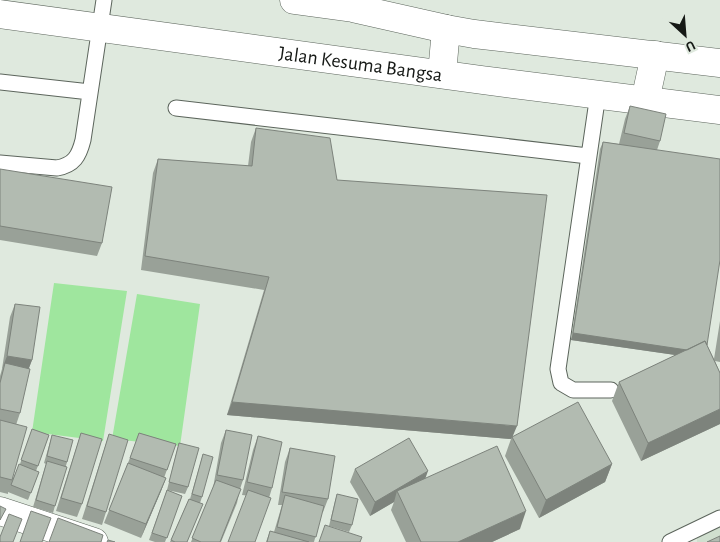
<svg xmlns="http://www.w3.org/2000/svg" width="720" height="542" font-family="'Alegreya Sans',sans-serif">
  <style>
    .built { fill: #d0dfcf }
    .pitch { fill: #9fe69e }
    .lines { fill: none; stroke-linecap: round; stroke-linejoin: round }
    .lane-casing { stroke: #5c655c; stroke-width: 17 }
    .street-casing { stroke: #5c655c; stroke-width: 29 }
    .secondary-casing { stroke: #5c655c; stroke-width: 29 }
    .lane { stroke: #fff; stroke-width: 15 }
    .street { stroke: #fff; stroke-width: 28 }
    .secondary { stroke: #fff; stroke-width: 28 }
    .wall { fill: #99a198 }
    .shaded-wall { fill: #7d837c }
    .building { fill: #b2bbb1; stroke: #7d837c }
    .labels { text-anchor: middle; stroke-width: 4; stroke-linejoin: round; paint-order: stroke }
    .street-label { font-size: 20px; fill: #161916; stroke: #dfe9de }
  </style>
  <rect width="100%" height="100%" fill="#dfe9de"/>
  <path class="built" d="M720,524v18h-23v-4z"/>
  <path class="pitch" d="M54,283l73,8 -24,150 -71,-9z
    M137,294l63,10 -20,142 -68,-7z"/>
  <g class="lines">
    <defs>
      <path id="lane" d="M0,82l90,10
        M598,94l-40,275 3,14 12,7h38
        M176,108l412,48
        M0,163l57,5c17,-3 22,-12 26,-28l21,-140
        M670,542l50,-24"/>
      <path id="street" d="M0,511l94,31"/>
      <g id="secondary">
        <path d="M294,0l59,8 93,21 28,5 246,29"/>
        <path id="s1" d="M0,14l482,66 238,30"/>
        <path d="M442,74l4,-45"/>
        <path d="M645,101l10,-46"/>
      </g>
    </defs>
    <use href="#lane" class="lane-casing"/>
    <use href="#street" class="street-casing"/>
    <use href="#secondary" class="secondary-casing"/>
    <use href="#lane" class="lane"/>
    <use href="#street" class="street"/>
    <use href="#secondary" class="secondary"/>
  </g>
  <path class="wall" d="M630,106l30,35 -3,9 50,195 7,14 6,-38v41l-5,-1 5,12v51l-79,37 -29,-60 7,-19 57,-27 -105,-15 29,-191 3,-7 16,2 6,-25z
    M256,128l81,52 176,257 99,27 -7,18 -66,36 -34,-62 6,-17 -284,-24 37,-125 -123,-20 12,-97 5,-14 90,7 3,-24z
    M0,169l102,74 -5,13 -97,-16z
    M15,304l17,56 -3,8 -9,45 -4,12 -4,55 8,-16 12,-35 17,6 -13,36 3,1 -11,28 -20,-8v2l-8,-2v-116l2,-7 8,-52z
    M226,430l17,50 -3,9 -3,14 -16,39h-30l22,-54 8,-45z
    M81,433l1,71 -5,13 -21,-6z
    M139,433l37,11 -12,34h2l-5,13 -20,47 -37,-15 24,-60z
    M109,434l-3,78 -4,13 -20,-6z
    M52,435l15,27 -14,51 -20,-6 13,-43 -2,-1z
    M258,436l14,52 -3,10 -27,-3 11,-45z
    M179,443l9,44 -3,7 -18,-4 10,-40z
    M290,448l38,51 -5,13h-1l-8,30h-48l4,-11 4,1 8,-27h-4l7,-43z
    M203,454l-1,43 -2,6v8l-13,31h-17l19,-43h1z
    M355,469l71,9 94,51 -28,13h-86l-15,-32 3,-8 -24,14 -20,-34z
    M167,490l15,6 -17,46h-10l-6,-2z
    M337,494l15,31 -3,7 -20,-6 6,-25z"/>
  <path class="shaded-wall" d="M573,333l133,19 -3,7 -132,-19z
    M7,356l25,4 -5,13 -22,-10 -3,6z
    M232,402l285,24 -5,12v-1l-1,2 -284,-24z
    M720,409v15l-79,37 7,-18z
    M612,464l-7,18 -66,36 7,-18z
    M428,471l-5,14 -26,6 -3,11 -24,14 5,-14z
    M166,478l-5,13 -20,47 5,-14z
    M526,511l-6,18 -28,13h-34z"/>
  <path class="building" d="M630,106l36,8 -6,27 -36,-8z
    M256,128l74,10 7,42 210,15 -30,231 -285,-24 37,-125 -124,-21 13,-97 94,7z
    M603,142l117,17v101l-13,85 -2,-4 -18,9 -114,-17z
    M0,169l112,18 -10,56 -102,-17z
    M15,304l25,3 -8,53 -25,-4z
    M705,341l15,32v36l-72,34 -29,-61z
    M5,363l25,6 -10,44 -20,-4v-26z
    M578,402l34,62 -66,36 -34,-63z
    M0,420l27,7 -15,53 -12,-3z
    M32,429l17,6 -11,31 -17,-6z
    M226,430l26,5 -9,45 -26,-5z
    M81,433l21,6 -20,65 -21,-6z
    M139,433l37,11 -9,26 -37,-12z
    M109,434l19,6 -22,72 -19,-6z
    M52,435l21,5 -6,22 -20,-6z
    M258,436l24,6 -10,46 -25,-6z
    M409,438l19,33 -53,31 -20,-33z
    M179,443l20,5 -11,39 -19,-5z
    M497,446l29,65 -68,31h-37l-24,-51z
    M290,448l45,8 -7,43 -46,-7z
    M203,454l10,3 -11,40 -10,-3z
    M47,461l20,6 -12,39 -19,-6z
    M128,463l38,15 -20,46 -37,-14z
    M19,464l20,8 -8,21 -20,-8z
    M216,480l25,9 -21,53h-19l-9,-4z
    M167,490l15,6 -15,42 -15,-5z
    M248,490l23,8 -16,44h-27z
    M337,494l21,5 -6,26 -21,-5z
    M285,495l39,11 -8,31 -39,-10z
    M189,499l14,5 -16,38h-12l-4,-2z
    M0,506l6,3 -6,11z
    M31,511l20,7 -9,24h-22z
    M9,514l13,5 -9,23h-13v-5z
    M58,518l45,17 -2,7h-52z
    M325,525l37,12 -2,5h-41z
    M270,531l39,11h-42z
    M720,536v6h-13z
    M108,540l7,2h-8z"/>
  <g class="labels">
    <g class="street-label">
      <text dy="7" stroke="none"><textPath href="#s1" startOffset="364">Jalan Kesuma Bangsa</textPath></text>
    </g>
  </g>
  <g transform="translate(685 35) rotate(154)" stroke="#dfe9de" stroke-width="4" paint-order="stroke">
  <path d="M0-4L9 19L0 12L-9 19Z" fill="#161916"/>
  <text y="-8" font-size="14" font-weight="bold" text-anchor="middle" fill="#161916">U</text>
  </g>
</svg>
